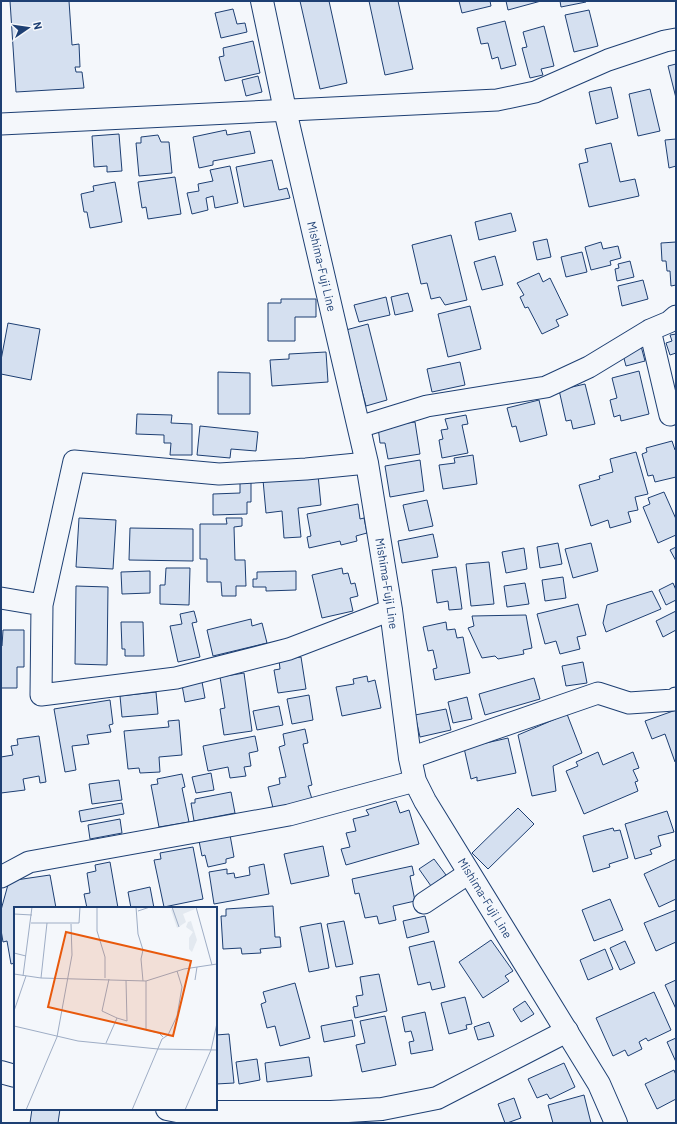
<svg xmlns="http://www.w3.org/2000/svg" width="677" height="1124" font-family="Barlow,sans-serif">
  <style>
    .building { fill: #d5e0f0; stroke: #1d3f73 }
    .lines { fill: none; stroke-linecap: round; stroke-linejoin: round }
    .minor-casing { stroke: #1d3f73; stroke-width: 23 }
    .tertiary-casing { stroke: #1d3f73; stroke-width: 24 }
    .primary-casing { stroke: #1d3f73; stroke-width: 24 }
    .minor { stroke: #f4f7fb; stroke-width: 21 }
    .tertiary { stroke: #f4f7fb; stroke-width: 22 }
    .primary { stroke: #f4f7fb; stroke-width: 22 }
    .labels { text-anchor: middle; stroke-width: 3; stroke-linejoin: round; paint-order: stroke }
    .street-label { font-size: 12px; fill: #1d3f73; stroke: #f4f7fb }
    .inset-road { fill: none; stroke: #9eadc5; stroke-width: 1 }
    .view { fill: #e8590c; fill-opacity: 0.15; stroke: #e8590c; stroke-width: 2 }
    .inset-edge { fill: none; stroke: #1d3f73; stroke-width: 2 }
  </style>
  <rect width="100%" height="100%" fill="#f4f7fb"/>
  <path class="building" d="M10,1h59l3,44 7,-1 1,23h-5l1,5h6l2,16 -68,4z
    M300,1h29l18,82 -27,6z
    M369,1h29l15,68 -28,6z
    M459,1h31l1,5 -29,7z
    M506,1h35l-33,9z
    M560,1h26v1l-25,5z
    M233,9l4,15 8,-1 2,9 -26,6 -6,-25z
    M589,10l9,36 -24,6 -9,-37z
    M505,21l11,44 -15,4 -3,-12 -6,2 -4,-16 -7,1 -4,-16z
    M544,26l10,40 -13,3 2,6 -13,3 -8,-30 5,-1 -4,-15z
    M253,41l7,32 -35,8 -6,-24 5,-1 -1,-8z
    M676,64v34l-8,-32z
    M258,76l4,16 -16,4 -4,-16z
    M611,87l7,31 -22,6 -7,-32z
    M650,89l10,42 -22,5 -9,-42z
    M226,130l1,5 23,-4 5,22 -42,8v4l-14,3 -6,-31z
    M119,134l3,37 -15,1v-6l-13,1 -2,-31z
    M158,135l3,7h8l3,31 -33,3 -3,-33h5v-6z
    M676,139v27l-7,2 -4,-28z
    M611,143l9,39 15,-3 4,17 -50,11 -10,-43 9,-2 -3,-13z
    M272,160l7,30 8,-2 3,10 -46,9 -8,-40z
    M230,166l8,37 -23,5 -2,-12 -7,2 2,12 -16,4 -5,-21 12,-2 -1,-7 15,-3 -3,-11z
    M175,177l6,37 -33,5 -2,-12 -4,1 -4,-26z
    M115,182l7,40 -32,6 -3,-16h-3l-3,-18 13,-3 -1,-5z
    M511,213l5,18 -37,9 -4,-18z
    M451,235l16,65 -22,5 -5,-8 -9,2 -4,-16 -6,1 -9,-39z
    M547,239l4,18 -14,3 -4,-18z
    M601,242l2,7 15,-3 3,12 -11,3 1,4 -20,5 -6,-23z
    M676,242v43l-5,1 -1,-15h-3l-1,-10h-4l-1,-18z
    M582,252l5,20 -21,5 -5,-20z
    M495,256l8,29 -21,5 -8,-28z
    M630,261l4,16 -17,4 -2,-12 4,-1 -1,-4z
    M539,273l4,9 7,-4 18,37 -12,5 3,6 -17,8 -14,-27 -3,1 -5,-11 4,-2 -7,-12z
    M643,280l5,19 -26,7 -4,-20z
    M408,293l5,18 -18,4 -4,-18z
    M386,297l4,18 -31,7 -5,-17z
    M281,299h35v18h-21v24h-27v-38h13z
    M470,306l11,43 -33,8 -10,-43z
    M8,323l32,6 -9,51 -30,-6v-14z
    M368,324l19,76 -21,6 -20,-76z
    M676,334v19l-6,2 -4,-12 6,-2 -2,-6z
    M641,346l4,15 -19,5 -4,-15z
    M326,352l2,30 -56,4 -2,-26 19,-1v-5z
    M460,362l5,23 -33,7 -5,-23z
    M639,371l10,43 -28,7 -1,-6 -6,2 -4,-17 7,-2 -5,-20z
    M218,372l32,1v41h-32z
    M585,384l10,40 -22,5 -2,-9 -5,1 -7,-31z
    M539,400l8,35 -27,7 -4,-16 -4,1 -5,-19z
    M137,414l35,1 -1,8 21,1v31h-22l1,-12h-7v-8l-28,-1z
    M466,415l2,9 -6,1 6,28 -26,5 -3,-18 4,-1 -2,-9 7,-1 -3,-10z
    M415,422l5,32 -32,5 -3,-16h-5l-2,-16z
    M200,426l58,6 -2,19 -25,-2 -1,9 -33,-3z
    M672,441l3,9h1v27l-21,5 -2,-7 -5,1 -6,-22 5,-2 -1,-4z
    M636,452l12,42 -13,3 3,13 -10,2 3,10 -21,6 -2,-8 -17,6 -12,-41 21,-6 -1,-3 14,-4 -3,-13z
    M473,455l4,29 -34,5 -4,-24 16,-2 -1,-5z
    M420,460l4,31 -34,6 -5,-31z
    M318,475l3,30 -23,3 3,29 -17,1 -2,-27 -16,2 -3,-33z
    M251,480v22h-4v12l-34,1v-21l27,-1v-12z
    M664,492l12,27v16l-18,8 -15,-36 7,-3 -2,-6z
    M427,500l6,26 -24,5 -6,-26z
    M358,504l2,15 4,-1 3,15 -11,3 1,5 -16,4 -1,-4 -31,7 -2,-11 4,-1 -4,-22z
    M79,518l37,2 -3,49 -37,-2z
    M226,518h16v8l-8,1 1,33h10l1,26h-10v10h-14l-1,-14h-14v-23h-7v-35h27z
    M130,528l63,1v32l-64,-1z
    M433,534l5,23 -36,6 -4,-22z
    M558,543l4,21 -22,4 -3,-21z
    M591,543l7,28 -25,7 -8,-29z
    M676,547v14l-6,-11z
    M524,548l3,21 -21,4 -4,-21z
    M489,562l5,42 -23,2 -5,-42z
    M456,567l6,42 -13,1 -1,-9 -11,2 -5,-33z
    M166,568h24l-1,37 -29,-1v-19h5z
    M342,568l1,6 5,-1 3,11 4,-1 3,13 -8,2 3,13 -31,7 -10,-43z
    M150,571v22l-28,1 -1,-22z
    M296,571v19l-30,1v-4h-13v-8h4v-7z
    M563,577l3,21 -21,3 -3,-21z
    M525,583l4,21 -22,3 -3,-21z
    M673,583l3,7v10l-10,5 -7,-15z
    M76,586l32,1 -1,78 -32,-1z
    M652,591l9,18 -55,23 -3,-9 4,-18z
    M578,604l8,31 -9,2 3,12 -20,5 -4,-13 -11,3 -8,-30z
    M194,611l3,11 -5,1 8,34 -22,5 -8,-36 12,-2 -2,-10z
    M676,611v19l-13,7 -7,-16z
    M526,615l6,33 -9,2 1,4 -26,5 -3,-3 -13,2 -14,-30 6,-2 -2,-10z
    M251,619l1,7 10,-3 5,20 -54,13 -6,-26z
    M121,622h22l1,34h-19v-7h-3z
    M446,622l1,8 8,-1 2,9 6,-1 7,36 -35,7 -2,-11 4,-1 -4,-18 -5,1 -5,-24z
    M3,630h21v37h-7v21h-16v-42h1z
    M301,657l5,32 -28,4 -4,-23 6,-1 -1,-9z
    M583,662l4,21 -21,3 -4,-20z
    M244,673l8,58 -28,4 -4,-26 5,-1 -5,-31z
    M367,676l1,6 7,-2 6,28 -39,8 -6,-29 18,-3 -1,-5z
    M534,678l6,21 -55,16 -6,-21z
    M202,682l3,16 -20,4 -3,-17z
    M156,692l2,22 -36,3 -2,-21z
    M309,695l4,25 -21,4 -5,-25z
    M467,697l5,22 -19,4 -5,-21z
    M110,700l3,24 -4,1 2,7 -24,3 2,9 -17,2 4,24 -11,2 -11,-63z
    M279,706l4,19 -26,5 -4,-19z
    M446,709l5,21 -31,7 -5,-22z
    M676,710v52h-1l-10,-28 -13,5 -7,-18z
    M567,714l15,39 -29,13 3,25 -24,5 -14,-61z
    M179,720l3,35 -23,2 1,15 -20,1 -1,-5 -11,1 -4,-38 45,-4 -1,-6z
    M305,729l3,14 -5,1 9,41 -4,1 4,13 -39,9 -5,-21 12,-3 -1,-6 7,-1 -7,-30 6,-2 -2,-11z
    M39,736l7,46 -6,1 -1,-7 -16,3 2,11 -24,3v-36l12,-2 -2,-9 7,-1 -1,-6z
    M255,736l3,15 -9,2 2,13 -7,1 2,9 -16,2 -2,-11 -20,4 -5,-25z
    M508,738l8,35 -39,8v-4l-6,2 -7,-31z
    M598,752l5,13 30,-13 6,16 -6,2 5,11 -3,1 3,9 -54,23 -18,-43 12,-5 -2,-4z
    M211,773l3,17 -18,3 -4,-16z
    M182,774l3,13 -3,1 7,34 -30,5 -8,-42 7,-1 -1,-5z
    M119,780l3,20 -30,4 -3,-20z
    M231,792l4,21 -41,8 -3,-18h4v-4z
    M396,801l4,12 9,-3 10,34 -73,21 -5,-16 9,-2 -4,-14 10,-2 -3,-12 16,-4 -3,-5z
    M122,803l2,11 -43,8 -2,-11z
    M518,808l16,16 -46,45 -16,-16z
    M667,811l7,21 -16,4 3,10 -11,4 2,4 -17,5 -10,-35z
    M120,819l2,14 -32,6 -2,-14z
    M613,828l1,3 6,-1 8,28 -19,6 1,3 -17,5 -10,-36z
    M230,835l4,22 -8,2v4l-18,4 -3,-12 -3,1 -3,-15z
    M323,846l6,30 -38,8 -7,-30z
    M193,847l10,52 -39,8 -10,-47 7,-1 -1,-6z
    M434,859l12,16 -15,11 -12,-17z
    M676,859v40l-17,8 -15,-33z
    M110,862l8,46h-31l-3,-14 6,-1 -3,-20 9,-2 -1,-6z
    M264,864l5,30 -55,10 -5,-32 18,-3v5l7,-1 1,5 15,-3 -1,-8z
    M412,866l2,9 -4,1 5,25 -22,5 3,14 -17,4 -2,-8 -12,2 -6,-25 -4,1 -3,-15z
    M50,875l6,33h-41v55l-4,1 -4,-23 -4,1 -2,-12v-20l8,-29z
    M150,887l4,21h-23l-3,-16z
    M610,899l13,31 -29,11 -12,-31z
    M273,906l2,31h5l1,10 -21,2 1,4 -19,1 -1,-6 -18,1 -2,-33h5v-7z
    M676,910v32l-20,9 -12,-28z
    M425,916l4,16 -22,6 -4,-17z
    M344,921l9,43 -17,3 -9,-43z
    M321,923l8,45 -20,4 -9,-45z
    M491,940l22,31 -8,5 4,5 -26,17 -24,-36z
    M434,941l11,46 -13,3 -2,-8 -12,3 -9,-38z
    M625,941l10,22 -15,7 -10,-22z
    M605,949l8,20 -25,11 -8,-20z
    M379,974l8,37 -32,7 -2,-11 5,-1 -2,-10 7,-1 -3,-18z
    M676,980v29l-11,-24z
    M295,983l15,55 -30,8 -5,-20 -8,2 -6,-24 5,-2 -3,-10z
    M654,992l17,38 -23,11 -2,-3 -7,4 3,7 -14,7 -3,-6 -12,6 -17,-38z
    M465,997l7,27 -6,1 1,4 -18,5 -8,-31z
    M525,1001l9,13 -13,8 -8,-13z
    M425,1012l8,38 -22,4 -2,-12 5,-1 -3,-10 -6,1 -3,-15z
    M385,1016l11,49 -34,7 -6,-27 9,-2 -5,-22z
    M352,1020l3,16 -31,6 -3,-16z
    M489,1022l5,14 -16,4 -4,-13z
    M229,1034l5,49 -18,1v-49z
    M676,1038v24l-9,-20z
    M309,1057l3,19 -45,6 -2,-19z
    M257,1059l3,21 -21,4 -3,-22z
    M564,1063l11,24 -25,12 -3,-5 -10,4 -9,-19z
    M674,1070l2,5v24l-19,10 -12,-25z
    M584,1095l7,28h-38l-5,-18z
    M514,1098l7,20 -14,5h-2l-7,-19z
    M32,1109h28l-2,14h-28z"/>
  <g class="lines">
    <defs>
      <path id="minor" d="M1,124l496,-24 38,-8 73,-32 57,-19 11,-2
        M650,330l20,85
        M359,427l68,-21 119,-19 43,-20 61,-37 19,-8 7,-6
        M1,598l41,7 -1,90 135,-17 113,-29 102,-39
        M42,605l32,-144 145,13 87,-5 61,-6
        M410,758l188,-65 31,10 45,-3 2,-2
        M1,877l28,-15 260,-47 126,-34
        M424,903l45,-30"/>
      <path id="tertiary" d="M1,1072l14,4
        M167,1109l15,3h149l51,-3 55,-11 130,-67"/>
      <g id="primary">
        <path id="s1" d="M262,1l23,109 82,353 24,147 19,148 5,23 10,20 174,283 17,39"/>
      </g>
    </defs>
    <use href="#minor" class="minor-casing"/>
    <use href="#tertiary" class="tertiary-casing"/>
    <use href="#primary" class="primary-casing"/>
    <use href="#minor" class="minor"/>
    <use href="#tertiary" class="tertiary"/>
    <use href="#primary" class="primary"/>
  </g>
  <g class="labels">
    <g class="street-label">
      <text dy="4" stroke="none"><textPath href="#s1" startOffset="272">Mishima-Fuji Line</textPath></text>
      <text dy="4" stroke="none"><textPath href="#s1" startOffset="596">Mishima-Fuji Line</textPath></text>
      <text dy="4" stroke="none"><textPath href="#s1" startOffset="932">Mishima-Fuji Line</textPath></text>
    </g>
  </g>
  <g transform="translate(14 907)">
    <rect width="203" height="203" fill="#f4f7fb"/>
    <path d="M160,0h20l1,2 -12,5 3,8 -9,6 -6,-18zM177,14l6,19 -5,12 -3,-3v-11l4,-6 -7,-5 2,-5z" fill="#e3e9f0"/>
    <path class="inset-road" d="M83,0v24l8,26v21M122,0l2,27 5,16 -2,9 2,22M158,0l7,20M182,0l16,58M124,4l12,-4M0,7l18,1M17,16h48l1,-16M0,46l12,3M0,67l27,4 105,3 38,-12 33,-5M9,69l9,-69M27,71l6,-55M95,72l-7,32 15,7M181,73l2,-13M132,74v49l13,3 4,4M0,104l12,-35M0,119l64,15 80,8 59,1M92,136l11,-25 10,3 -1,-41M12,203l31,-73 15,-82 -1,-31M118,203l30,-71 6,-4 9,-19 5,-29 -5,-16M171,203l26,-60 6,-27"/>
    <path class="view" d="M52,25l125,29 -18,75 -125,-29z"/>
    <rect width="203" height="203" class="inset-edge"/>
  </g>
  <rect width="677" height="1124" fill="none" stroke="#1d3f73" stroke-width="4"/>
  <g transform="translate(28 28) rotate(77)" stroke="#f4f7fb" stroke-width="3" paint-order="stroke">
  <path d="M0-3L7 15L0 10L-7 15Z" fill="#1d3f73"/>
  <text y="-6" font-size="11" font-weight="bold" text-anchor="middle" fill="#1d3f73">N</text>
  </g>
</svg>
